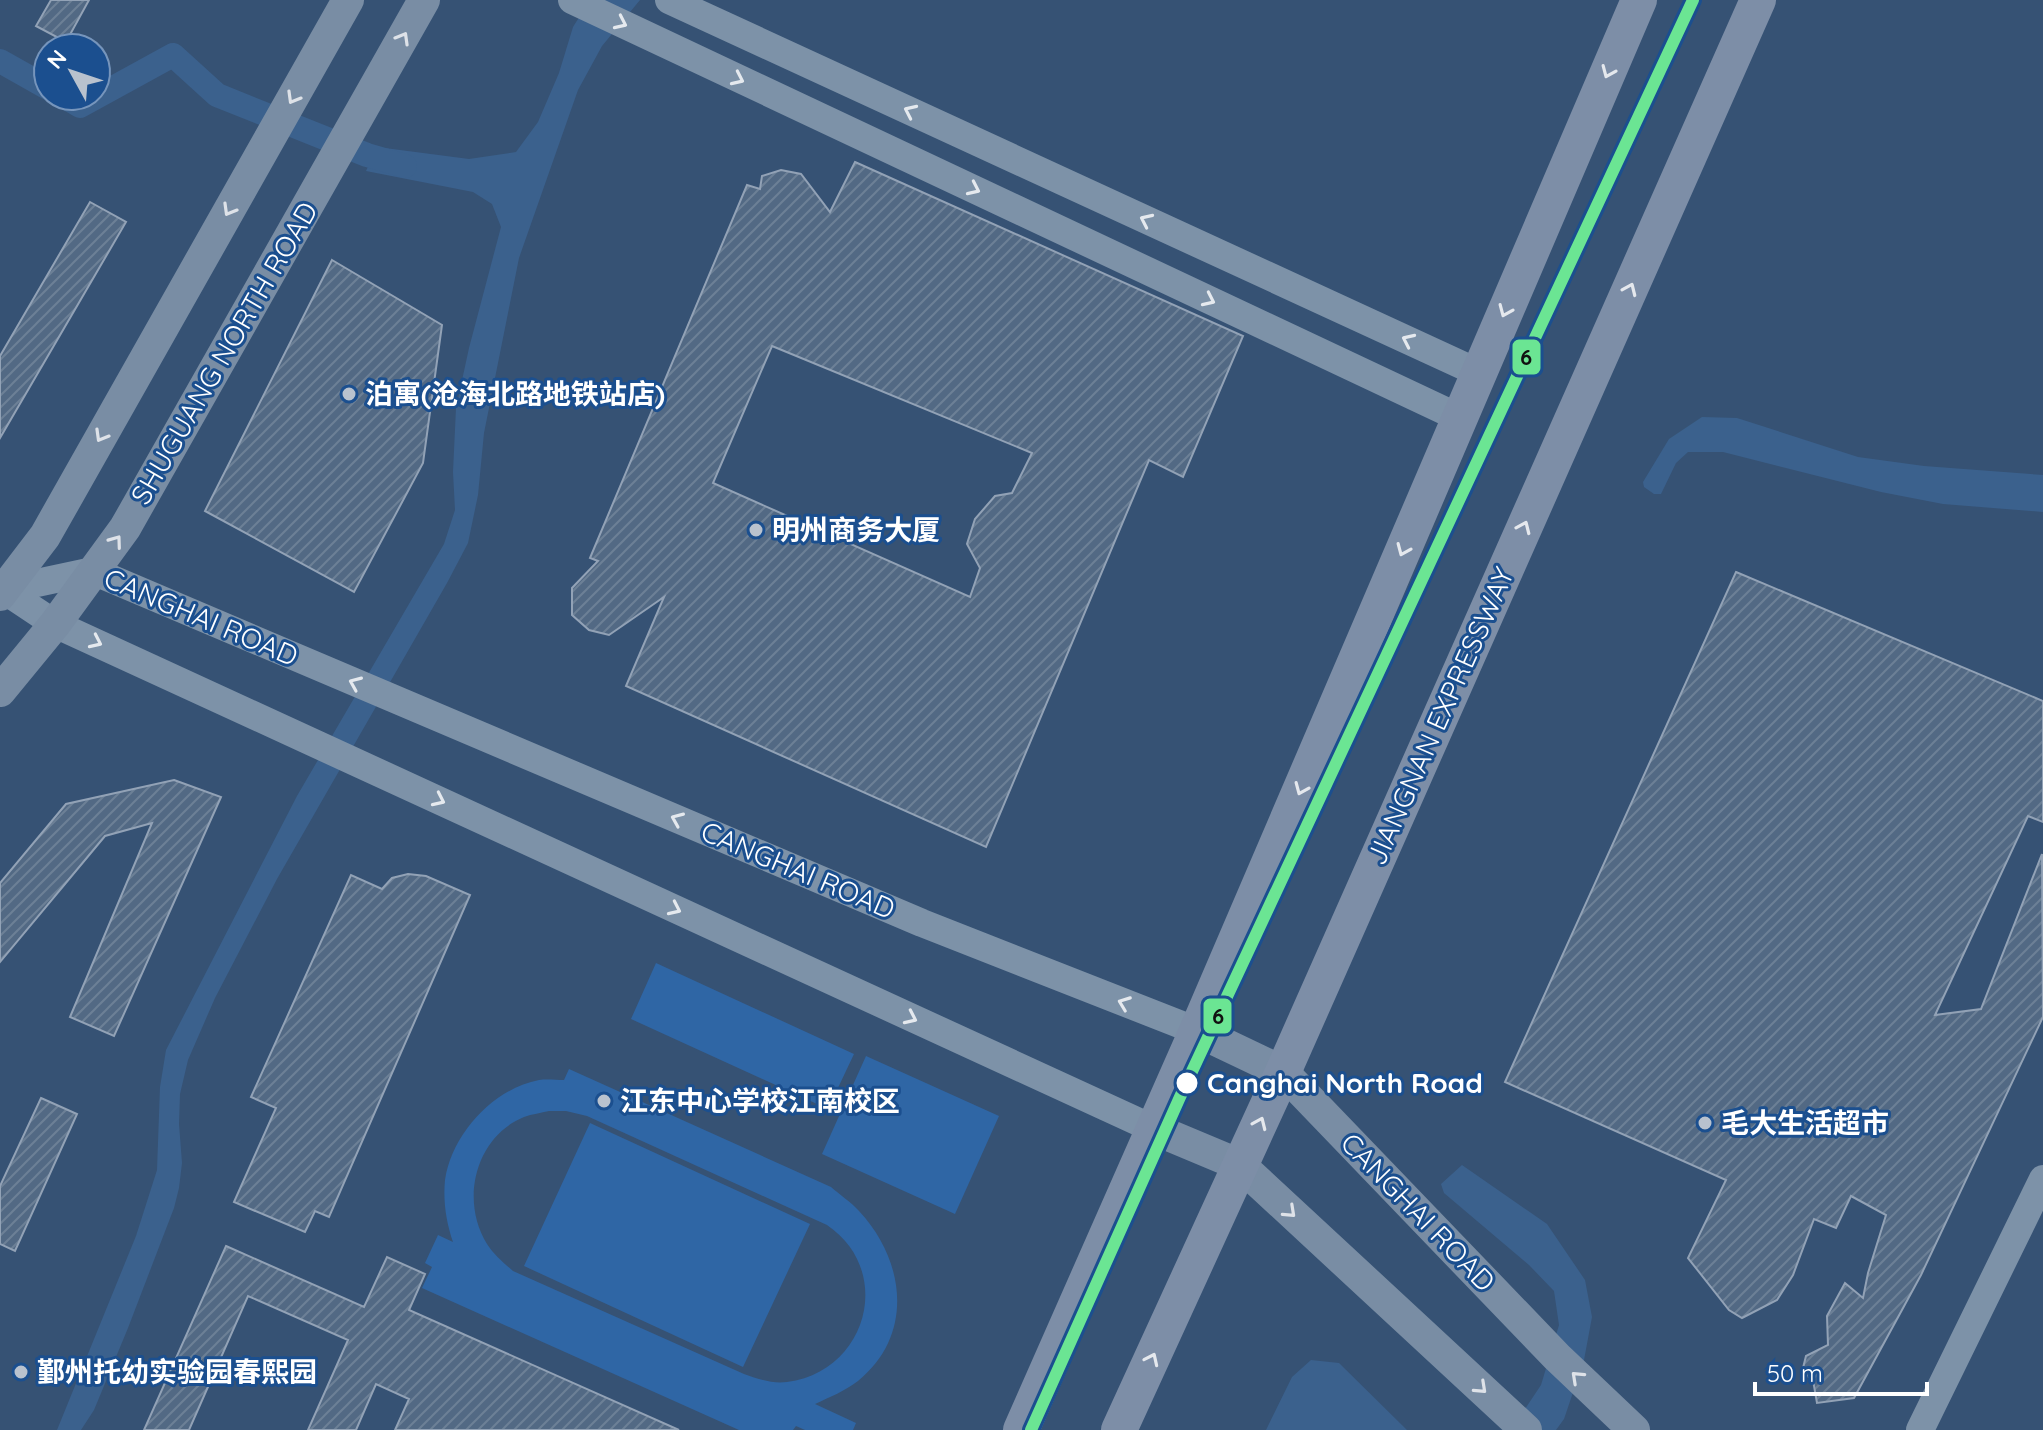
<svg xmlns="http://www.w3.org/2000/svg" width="2043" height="1430" font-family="Quicksand,'Noto Sans SC',sans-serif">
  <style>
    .green { fill: #2f66a5; fill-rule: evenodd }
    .water { fill: #3b618d }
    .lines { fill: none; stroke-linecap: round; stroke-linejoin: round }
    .canal { stroke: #3b618d; stroke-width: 24 }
    .building { fill: url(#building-hatch); stroke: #92a2b6; stroke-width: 2; fill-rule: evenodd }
    .tertiary { stroke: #7d92a8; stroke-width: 28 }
    .secondary { stroke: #798da4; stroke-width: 32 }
    .primary { stroke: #7d8ea7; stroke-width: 36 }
    .metro-1-casing { stroke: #1b4f8f; stroke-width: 18 }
    .metro-1 { stroke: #6be593; stroke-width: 12 }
    .oneway { stroke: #e5e9ee }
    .oneway2 { stroke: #dee2e8 }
    .oneway3 { stroke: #e5e8ed }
    .poi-dot { fill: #b9c2ce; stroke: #1b4f8f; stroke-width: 3 }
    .stop-dot { fill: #fff; stroke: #1b4f8f; stroke-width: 3 }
    .labels { text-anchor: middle; stroke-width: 6; stroke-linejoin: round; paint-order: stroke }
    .street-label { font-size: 28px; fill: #fff; stroke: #1b4f8f }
    .poi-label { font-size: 28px; font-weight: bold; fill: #fff; stroke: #1b4f8f; text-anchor: start }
    .stop-label { font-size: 28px; font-weight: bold; fill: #fff; stroke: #1b4f8f; text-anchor: start }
    .line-badge { stroke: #1b4f8f; stroke-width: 3 }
    .pale-badge-label { font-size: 22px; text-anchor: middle; font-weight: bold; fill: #111 }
  </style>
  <defs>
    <pattern id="building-hatch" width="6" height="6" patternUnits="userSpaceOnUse" patternTransform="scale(2)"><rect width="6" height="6" fill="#526984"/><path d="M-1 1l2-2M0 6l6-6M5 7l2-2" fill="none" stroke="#6c8096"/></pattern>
  </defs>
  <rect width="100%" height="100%" fill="#365274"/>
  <path class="green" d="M656,963l198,91 -26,55 -197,-90z
    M866,1056l133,60 -44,98 -133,-60z
    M569,1069l262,118c9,8 20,15 28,24 46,49 56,124 -1,170 -13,10 -28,16 -43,23l41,19 -3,7h-48l-9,-4 -3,4h-54l-317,-142 10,-21 -7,-4 13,-28 15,7c-7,-20 -10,-41 -8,-62 7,-46 48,-91 94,-100 8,-1 17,0 25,0zM549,1111h17l21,5 240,109c68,46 40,147 -40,157 -15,2 -29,-3 -43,-8l-231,-103c-9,-8 -19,-16 -26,-27 -27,-43 -12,-107 37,-127 8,-3 17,-4 25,-6z
    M590,1123l220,101 -67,143 -219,-101z"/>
  <path class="water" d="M590,0h50l-38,46 -24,44 -59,168 -35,175 -6,62 -10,48 -21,40 -170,296 -62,119 -27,62 -8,34 -1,30 3,39 -3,25 -5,20 -46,120 -34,82 -13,20h-24l79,-194 21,-66 3,-83 6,-37 131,-254 147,-252 11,-34 -2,-38 3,-64 13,-60 32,-121 -9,-23 -19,-12 -107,-21 11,-24 92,12 47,-7 22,-30 21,-49 14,-46z
    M1702,417l35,1 121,39 66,9 119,9v37l-100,-8 -62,-12 -158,-40h-35l-12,11 -15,31h-7l-10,-7 -1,-5 26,-43z
    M1462,1165l85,59 38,56 7,37 -8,43 -20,59 -8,11h-45l30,-45 18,-60 -5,-34 -25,-26 -85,-72 -3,-9z
    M1311,1360l28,3 68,67h-141l26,-53z"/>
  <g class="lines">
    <path class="canal" d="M0,61l48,27
      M63,96l17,10 93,-51 44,40 150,60 38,11"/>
  </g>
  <path class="building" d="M51,0h38l-23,42 -30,-16z
    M855,162l388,174 -60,141 -34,-17 -163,387 -360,-161 38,-89 -55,38 -20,-5 -17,-15v-27l26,-27 -8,-3 157,-373 13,4 2,-13 19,-6 20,4 29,38zM772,346l260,107 -20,40 -17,3 -20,23 -8,25 13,24 -10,29 -257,-114z
    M90,202l36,20 -126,216v-82z
    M332,260l110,65 -19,138 -69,129 -149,-81z
    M1736,572l307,129v121l-15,-6 -93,199 46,-6 61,-155 1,163 -122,258 -67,123 -37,5 -4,-23 -11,-8 4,-16 22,-11 -1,-29 18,-33 18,15 5,-25 18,-58 -35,-19 -15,32 -22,-9 -21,56 -16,25 -35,18 -13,-8 -41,-52 38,-78 -221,-98z
    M174,780l47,17 -107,239 -44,-19 82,-194 -47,13 -105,126v-79l66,-79z
    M408,874l18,2 44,19 -141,322 -14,-6 -10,21 -71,-30 42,-94 -25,-11 100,-222 31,14 10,-11z
    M41,1098l36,16 -62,137 -15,-7v-58z
    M226,1246l138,61 23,-50 38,17 -16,36 270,120h-284l14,-31 -33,-15 -20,46h-48l40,-90 -100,-44 -59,134h-45z"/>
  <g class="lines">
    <path class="tertiary" d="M572,0l888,418
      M669,0l810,373
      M4,590l89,-19 829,352 275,108
      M4,590l51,34 1099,505
      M1920,1430l123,-251"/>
    <path class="secondary" d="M0,595l45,-59 303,-536
      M0,691l55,-67 70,-96 299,-528
      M1197,1031l86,41 274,285 77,73
      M1154,1129l86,36 286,265"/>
    <path class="primary" d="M1021,1430l176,-399 442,-1031
      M1119,1430l164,-358 475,-1072"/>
    <defs>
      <path id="metro-1" d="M1031,1430l149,-333 513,-1097"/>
    </defs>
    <use href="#metro-1" class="metro-1-casing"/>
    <use href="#metro-1" class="metro-1"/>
  </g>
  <defs><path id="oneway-chevron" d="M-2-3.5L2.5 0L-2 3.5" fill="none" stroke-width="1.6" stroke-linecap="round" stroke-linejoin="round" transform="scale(2)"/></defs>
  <g class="oneway">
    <use href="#oneway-chevron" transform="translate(621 23) rotate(25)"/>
    <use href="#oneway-chevron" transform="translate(738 79) rotate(25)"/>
    <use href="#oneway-chevron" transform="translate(910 111) rotate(-155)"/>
    <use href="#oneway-chevron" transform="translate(974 189) rotate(25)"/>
    <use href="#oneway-chevron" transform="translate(1146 220) rotate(-155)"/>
    <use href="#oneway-chevron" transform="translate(1209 300) rotate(25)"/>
    <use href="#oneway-chevron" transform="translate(1408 340) rotate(-155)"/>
    <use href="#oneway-chevron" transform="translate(96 642) rotate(25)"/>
    <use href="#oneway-chevron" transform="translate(355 683) rotate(-157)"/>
    <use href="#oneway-chevron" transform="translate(439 800) rotate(25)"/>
    <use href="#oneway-chevron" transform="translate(677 819) rotate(-157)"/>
    <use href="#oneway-chevron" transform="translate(675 909) rotate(25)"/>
    <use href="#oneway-chevron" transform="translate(1124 1003) rotate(-159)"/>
    <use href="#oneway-chevron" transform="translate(911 1018) rotate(25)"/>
  </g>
  <g class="oneway2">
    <use href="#oneway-chevron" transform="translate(403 38) rotate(-60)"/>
    <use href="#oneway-chevron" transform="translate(293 98) rotate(120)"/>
    <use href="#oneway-chevron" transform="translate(229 210) rotate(120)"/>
    <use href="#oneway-chevron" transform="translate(101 436) rotate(120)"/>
    <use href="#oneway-chevron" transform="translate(116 541) rotate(-54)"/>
    <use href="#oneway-chevron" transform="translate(1290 1212) rotate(43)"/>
    <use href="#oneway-chevron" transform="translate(1577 1377) rotate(-137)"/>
    <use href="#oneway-chevron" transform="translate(1481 1388) rotate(43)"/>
  </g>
  <g class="oneway3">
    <use href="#oneway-chevron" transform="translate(1608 72) rotate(113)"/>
    <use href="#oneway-chevron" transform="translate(1630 289) rotate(-66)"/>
    <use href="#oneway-chevron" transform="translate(1505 311) rotate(113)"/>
    <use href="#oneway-chevron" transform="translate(1524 527) rotate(-66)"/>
    <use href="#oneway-chevron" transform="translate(1403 550) rotate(113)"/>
    <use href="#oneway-chevron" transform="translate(1301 789) rotate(113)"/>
    <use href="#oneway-chevron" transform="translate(1260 1123) rotate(-66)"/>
    <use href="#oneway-chevron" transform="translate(1152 1359) rotate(-65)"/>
  </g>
  <g class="poi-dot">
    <circle cx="349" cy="394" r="8"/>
    <circle cx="756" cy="530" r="8"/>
    <circle cx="604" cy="1101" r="8"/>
    <circle cx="1705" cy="1123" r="8"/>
    <circle cx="21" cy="1372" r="8"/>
  </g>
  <circle class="stop-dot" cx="1187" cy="1083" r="12"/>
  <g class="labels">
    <g class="street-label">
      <text transform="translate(224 353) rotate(-60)" y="10">SHUGUANG NORTH ROAD</text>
      <text transform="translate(201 617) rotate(23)" y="10">CANGHAI ROAD</text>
      <text transform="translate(1440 716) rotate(-66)" y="10">JIANGNAN EXPRESSWAY</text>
      <text transform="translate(798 870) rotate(23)" y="10">CANGHAI ROAD</text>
      <text transform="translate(1418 1212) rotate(46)" y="10">CANGHAI ROAD</text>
    </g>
    <g class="poi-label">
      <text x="365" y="404">泊寓(沧海北路地铁站店)</text>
      <text x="772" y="540">明州商务大厦</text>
      <text x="620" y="1111">江东中心学校江南校区</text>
      <text x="1721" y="1133">毛大生活超市</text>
      <text x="37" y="1382">鄞州托幼实验园春熙园</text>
    </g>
    <g class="stop-label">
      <text x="1207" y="1093">Canghai North Road</text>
    </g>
  </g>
  <g class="line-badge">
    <rect x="1511" y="338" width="31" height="38" rx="8" fill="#6be593"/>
    <rect x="1202" y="997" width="31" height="38" rx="8" fill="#6be593"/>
  </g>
  <g class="pale-badge-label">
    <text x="1526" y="365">6</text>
    <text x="1218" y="1024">6</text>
  </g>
  <g transform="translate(72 72) rotate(310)"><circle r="38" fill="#1b4f8f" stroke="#7695bc" stroke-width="2"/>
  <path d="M0-6L14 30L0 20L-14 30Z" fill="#b9c2ce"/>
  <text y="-12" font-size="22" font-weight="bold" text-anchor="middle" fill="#ffffff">N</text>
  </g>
  <path d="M1755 1382v12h172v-12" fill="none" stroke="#ffffff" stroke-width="4"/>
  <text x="1767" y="1382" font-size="24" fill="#ffffff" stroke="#1b4f8f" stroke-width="6" paint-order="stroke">50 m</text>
</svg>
